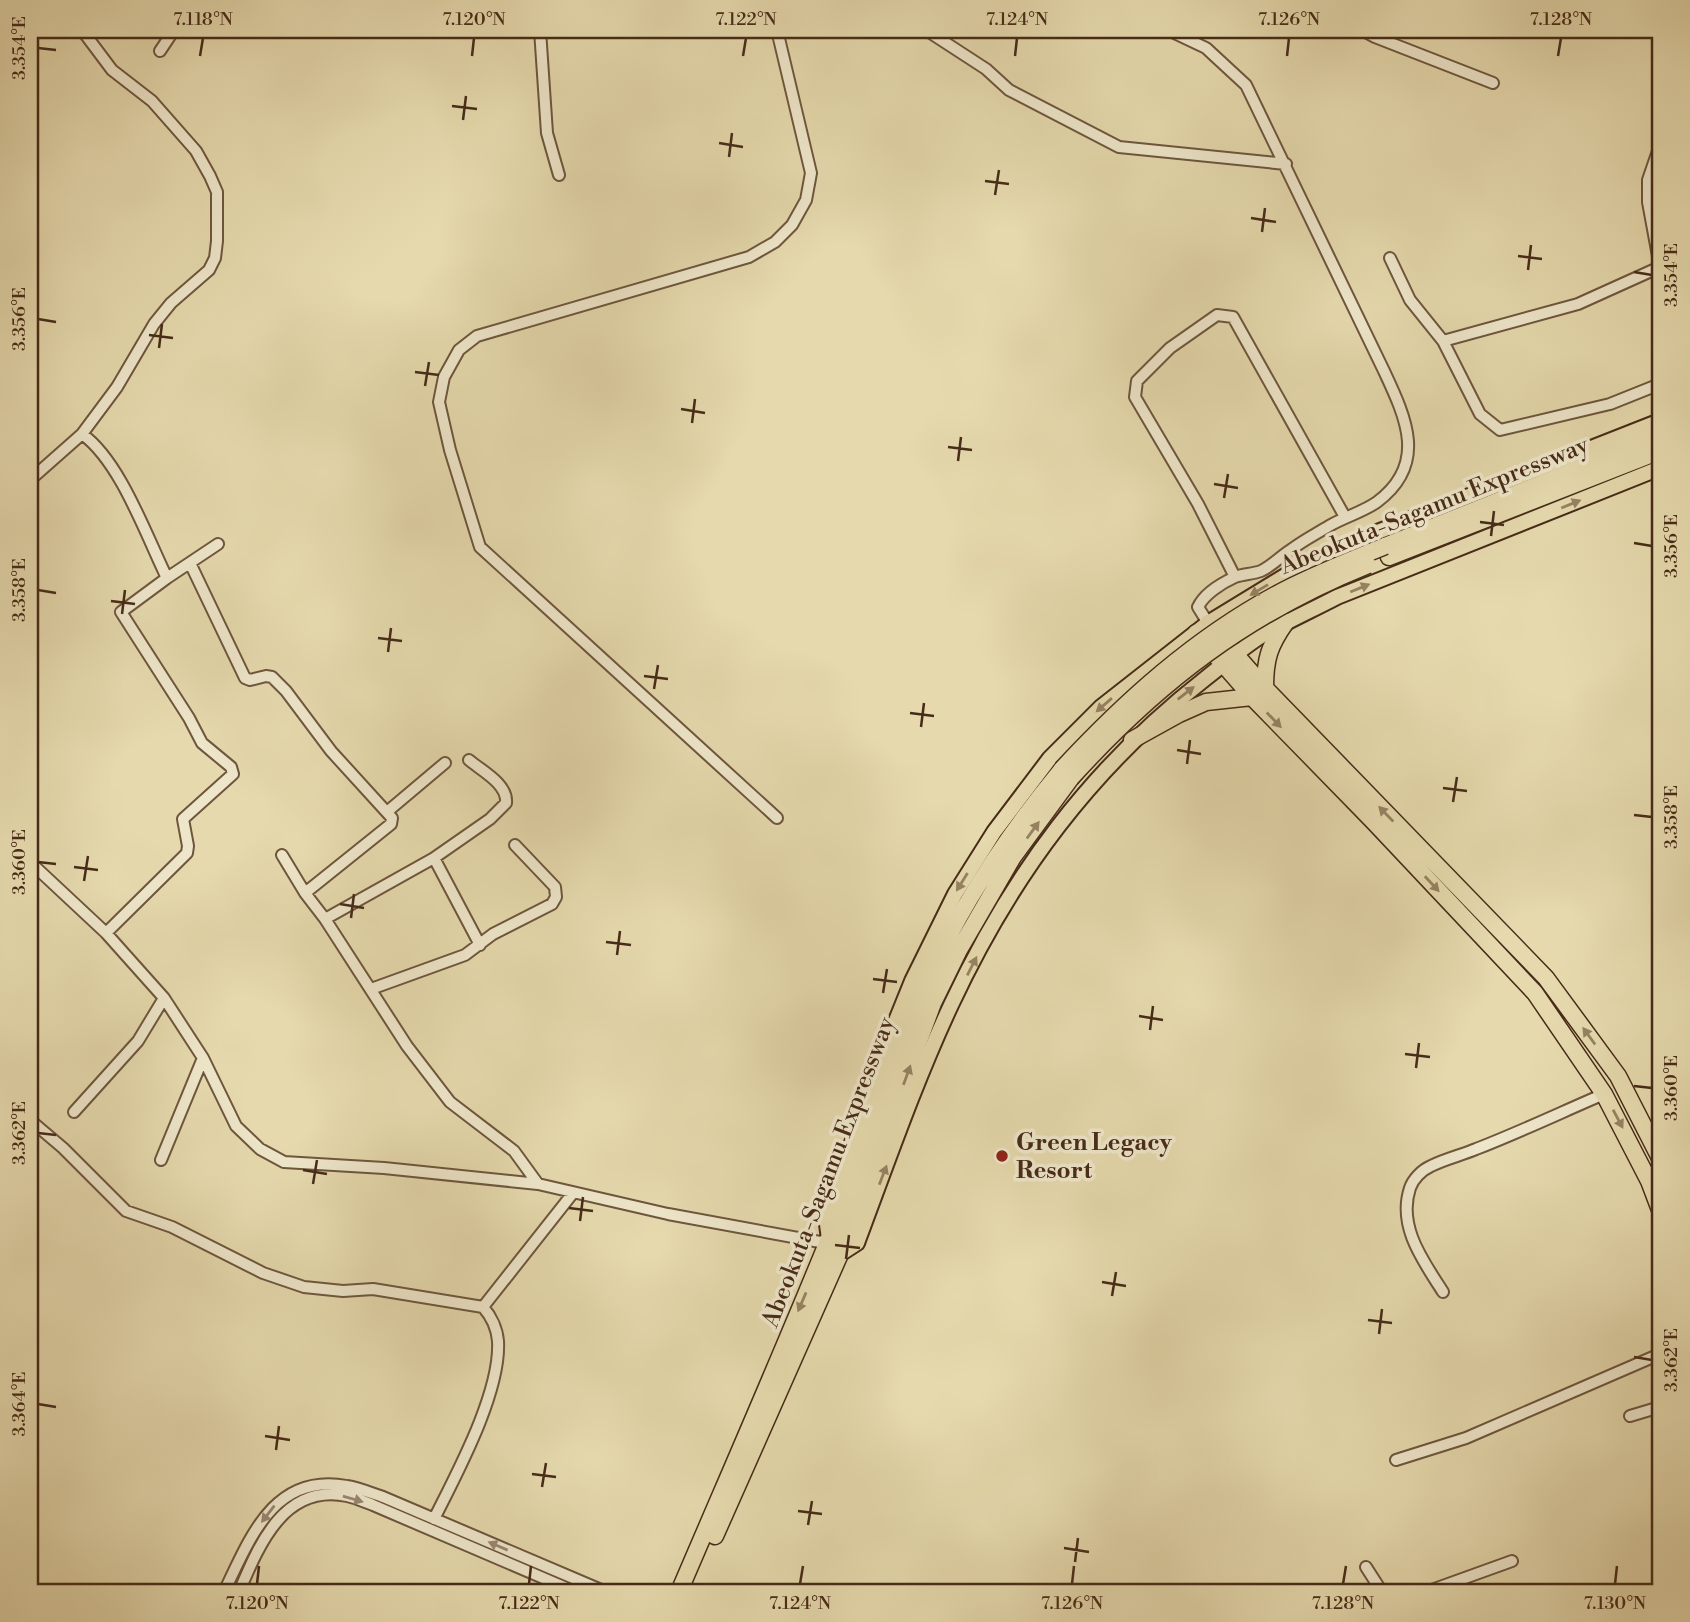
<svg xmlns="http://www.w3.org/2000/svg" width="1690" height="1622" font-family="'Libre Bodoni',serif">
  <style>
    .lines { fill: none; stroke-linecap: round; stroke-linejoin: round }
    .minor-casing { stroke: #6e563d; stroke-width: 14 }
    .major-casing { stroke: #472b18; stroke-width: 18 }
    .highway-casing { stroke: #472b18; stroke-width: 19 }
    .minor { stroke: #eee6ca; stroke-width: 10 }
    .major { stroke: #e5d9ad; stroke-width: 14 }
    .highway { stroke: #e5d9ad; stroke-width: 16 }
    .highway-bridge-casing { stroke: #472b18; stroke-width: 19; stroke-linecap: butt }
    .highway-bridge { stroke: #e5d9ad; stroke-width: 16 }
    .oneway { fill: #968262 }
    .oneway2 { fill: #9a8871 }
    .ticks { fill: none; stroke: #472b18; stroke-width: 2.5 }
    .poi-dot { fill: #8f2418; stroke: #eee6ca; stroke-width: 2.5 }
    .labels { text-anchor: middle; stroke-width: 7; stroke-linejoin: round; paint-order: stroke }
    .street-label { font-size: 24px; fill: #472b18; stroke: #eee6ca }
    .poi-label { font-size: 24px; font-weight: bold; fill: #472b18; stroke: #eee6ca; text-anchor: start }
    .neatline { fill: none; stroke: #472b18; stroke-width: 2.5 }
    .ticks-label { font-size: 18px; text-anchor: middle; fill: #472b18 }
  </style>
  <rect width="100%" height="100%" fill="#e5d9ad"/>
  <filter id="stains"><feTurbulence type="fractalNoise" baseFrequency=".00286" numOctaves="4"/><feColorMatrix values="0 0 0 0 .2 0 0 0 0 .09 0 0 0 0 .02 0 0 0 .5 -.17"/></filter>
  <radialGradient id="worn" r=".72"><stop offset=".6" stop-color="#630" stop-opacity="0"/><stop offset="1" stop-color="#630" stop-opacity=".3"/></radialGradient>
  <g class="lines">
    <defs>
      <path id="minor" d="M540,30l7,103 12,42
        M926,30l60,39 23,21 110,57 167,17
        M1168,30l38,18 40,37 138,286c22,47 44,93 -7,131 -14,10 -33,15 -48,24 -13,8 -25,14 -37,23 -10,6 -20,17 -31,22 -8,3 -18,3 -26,6 -13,6 -31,17 -37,30l10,16
        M1362,30l13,7 118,46
        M160,51l14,-21
        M1660,125l-1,23 -11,32v22l12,65
        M1390,258l20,42 33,41 37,73 20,16 110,-26 50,-20
        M1443,341l135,-37 82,-37
        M82,434c38,27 64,101 85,144l51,-34
        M30,480l52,-46 35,-47 37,-63 17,-21 38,-33 6,-12 2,-17v-49l-7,-16 -14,-25 -44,-50 -40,-31 -30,-40
        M190,563l55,115 5,2 16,-4 6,1 14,14 45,60 61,67 -1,6 -86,69
        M1235,577l-37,-73 -63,-107 2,-16 33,-33 47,-33 16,2 112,200
        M469,760c13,11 39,24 37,43l-16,16 -56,39 46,87
        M388,811l57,-48
        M777,818l-297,-271 -30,-97 -11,-48 5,-25 15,-27 18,-14 272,-79 26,-15 17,-17 14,-25 5,-27 -34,-143
        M282,855l23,38 20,26 82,127 43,56 64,49 24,33
        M30,862l76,71 58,65 39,60 33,68 24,23 24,13 100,6 154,16 130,30 152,28 9,-3
        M325,919l109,-61
        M106,933l81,-80 1,-7 -5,-27 50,-45 -2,-7 -29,-24 -13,-25 -68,-106 46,-34
        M371,989l94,-34 28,-21 59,-30 4,-7 -1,-10 -40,-42
        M74,1112l64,-71 26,-43
        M30,1120l33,28 63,63 46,16 91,46 41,14 39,4 30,-2 110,18c8,9 14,22 15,34 3,51 -41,132 -64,178
        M161,1160l42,-102
        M1443,1292c-19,-30 -46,-65 -33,-104 3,-9 12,-18 21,-22 14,-7 31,-11 45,-17 44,-17 86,-37 128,-55
        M483,1307l90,-114
        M1630,1416l30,-9
        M1396,1460l70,-22 194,-84
        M1366,1567l16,25
        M224,1592c26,-54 50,-120 123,-106 12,2 24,7 36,11l223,95
        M239,1592c20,-47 45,-109 108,-96 9,2 18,6 26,9l203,87
        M1426,1592l86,-31"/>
      <path id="major" d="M829,1239l-3,-22 61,-174 25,-62 43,-87 39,-62 56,-74 51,-51 107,-84 90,-55 82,-37 280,-110
        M840,1254l17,-11c30,-80 58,-161 94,-238 61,-131 141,-238 255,-327 18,-14 36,-30 55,-42 25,-14 51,-26 76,-39l323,-129"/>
      <path id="highway" d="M1385,546l275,-110
        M1389,557l271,-106
        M1208,623l57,65 281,290 72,98 42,82
        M1196,633l56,64 121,124 162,172 69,101 45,87 11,29
        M1265,688c0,-29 4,-42 21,-66
        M1132,740l47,-26 27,-12 46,-5
        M715,1536l125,-282 93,-251 26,-53 54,-93 58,-79
        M679,1592c50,-117 101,-233 149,-351 33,-80 59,-163 92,-243 34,-84 85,-160 142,-229"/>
    </defs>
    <use href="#minor" class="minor-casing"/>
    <use href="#major" class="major-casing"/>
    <use href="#highway" class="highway-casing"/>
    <use href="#minor" class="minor"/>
    <use href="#major" class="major"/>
    <use href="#highway" class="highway"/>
    <defs>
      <path id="highway-bridge" d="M1062,769c63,-68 133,-131 215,-175 35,-19 72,-33 108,-48
        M1071,778c87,-96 176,-164 297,-213"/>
    </defs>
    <use href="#highway-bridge" class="highway-bridge-casing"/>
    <use href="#highway-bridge" class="highway-bridge"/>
  </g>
  <defs><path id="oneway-solid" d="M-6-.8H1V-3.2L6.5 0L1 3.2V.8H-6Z" transform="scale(1.75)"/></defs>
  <g class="oneway">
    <use href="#oneway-solid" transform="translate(1571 504) rotate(-22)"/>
    <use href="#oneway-solid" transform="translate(1360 588) rotate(-22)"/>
    <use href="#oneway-solid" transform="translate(1259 590) rotate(149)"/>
    <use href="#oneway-solid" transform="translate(1186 693) rotate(-38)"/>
    <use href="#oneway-solid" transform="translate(1104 705) rotate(139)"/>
    <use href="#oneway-solid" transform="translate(1274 720) rotate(46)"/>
    <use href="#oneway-solid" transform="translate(1386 814) rotate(-134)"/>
    <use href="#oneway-solid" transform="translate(1033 830) rotate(-54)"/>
    <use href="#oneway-solid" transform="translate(962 882) rotate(122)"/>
    <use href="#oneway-solid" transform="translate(1432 884) rotate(47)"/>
    <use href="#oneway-solid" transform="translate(972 966) rotate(-63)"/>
    <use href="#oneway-solid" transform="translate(1589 1036) rotate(-126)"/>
    <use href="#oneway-solid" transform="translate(907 1075) rotate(-70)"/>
    <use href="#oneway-solid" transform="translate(1618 1119) rotate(62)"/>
    <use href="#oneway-solid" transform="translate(883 1175) rotate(-69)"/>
    <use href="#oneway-solid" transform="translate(802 1302) rotate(113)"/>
  </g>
  <g class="oneway2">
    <use href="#oneway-solid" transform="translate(353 1499) rotate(16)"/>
    <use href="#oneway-solid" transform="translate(268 1514) rotate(128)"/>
    <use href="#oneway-solid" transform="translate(498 1546) rotate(-157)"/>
  </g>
  <path class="ticks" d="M38,48l18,2M200,56l3,-18M472,56l2,-18M743,56l3,-18M1015,56l2,-18M1287,56l2,-18M1558,56l3,-18M452,106l25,3M463,120l3,-24M719,143l24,4M729,157l3,-24M985,181l24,3M995,195l4,-25M1251,218l25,4M1262,232l3,-24M1518,256l24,3M1528,270l3,-25M1634,272l18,3M38,319l18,3M149,335l24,3M159,348l3,-24M415,372l24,3M425,386l4,-24M681,409l24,4M692,423l3,-24M948,447l24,3M958,461l3,-24M1214,484l24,4M1224,498l4,-24M1480,522l24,3M1491,536l3,-25M1634,543l18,3M38,590l18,3M111,601l24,3M122,614l3,-24M378,638l24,3M388,652l3,-24M644,676l24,3M654,689l4,-24M910,713l24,3M921,727l3,-24M1177,750l24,4M1187,764l3,-24M1443,788l24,3M1453,802l4,-25M1634,815l18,2M38,862l18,2M74,867l24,3M84,881l4,-25M340,904l24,4M351,918l3,-24M606,942l25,3M617,955l3,-24M873,979l24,3M883,993l4,-24M1139,1016l24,4M1150,1030l3,-24M1405,1054l25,3M1416,1068l3,-25M1634,1086l18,2M38,1133l18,2M303,1170l24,4M313,1184l4,-24M569,1208l24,3M580,1221l3,-24M835,1245l25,3M846,1259l3,-24M1102,1282l24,4M1112,1296l4,-24M1368,1320l24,3M1379,1334l3,-25M1634,1357l18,3M38,1404l18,3M265,1436l25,4M276,1450l3,-24M532,1474l24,3M542,1487l4,-24M798,1511l24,3M808,1525l4,-24M1064,1548l25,4M1075,1562l3,-24M257,1584l2,-18M529,1584l2,-18M800,1584l3,-18M1072,1584l2,-18M1343,1584l3,-18M1615,1584l2,-18"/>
  <circle class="poi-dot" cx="1002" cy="1156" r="7"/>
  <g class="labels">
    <g class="street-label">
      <text transform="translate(1434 505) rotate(-22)" y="8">Abeokuta-Sagamu Expressway</text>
      <text transform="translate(828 1172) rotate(-69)" y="8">Abeokuta-Sagamu Expressway</text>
    </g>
    <g class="poi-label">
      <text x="1016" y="1150">Green Legacy<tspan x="1016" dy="28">Resort</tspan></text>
    </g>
  </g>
  <rect width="1690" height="1622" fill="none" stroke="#e5d9ad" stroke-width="77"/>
  <rect x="38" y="38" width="1614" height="1546" class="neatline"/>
  <g class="ticks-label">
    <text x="203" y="25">7.118°N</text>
    <text x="474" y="25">7.120°N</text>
    <text x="746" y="25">7.122°N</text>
    <text x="1017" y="25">7.124°N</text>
    <text x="1289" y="25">7.126°N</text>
    <text x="1561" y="25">7.128°N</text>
    <text transform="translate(19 48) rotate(-90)" y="6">3.354°E</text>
    <text transform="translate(1671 275) rotate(-90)" y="6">3.354°E</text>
    <text transform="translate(19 319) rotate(-90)" y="6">3.356°E</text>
    <text transform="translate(1671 546) rotate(-90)" y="6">3.356°E</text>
    <text transform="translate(19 590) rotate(-90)" y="6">3.358°E</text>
    <text transform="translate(1671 817) rotate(-90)" y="6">3.358°E</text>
    <text transform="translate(19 862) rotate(-90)" y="6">3.360°E</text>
    <text transform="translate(1671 1088) rotate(-90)" y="6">3.360°E</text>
    <text transform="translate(19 1133) rotate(-90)" y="6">3.362°E</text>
    <text transform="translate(1671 1360) rotate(-90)" y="6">3.362°E</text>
    <text transform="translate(19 1404) rotate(-90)" y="6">3.364°E</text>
    <text x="257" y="1609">7.120°N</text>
    <text x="529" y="1609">7.122°N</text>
    <text x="800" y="1609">7.124°N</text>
    <text x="1072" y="1609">7.126°N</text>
    <text x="1343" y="1609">7.128°N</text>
    <text x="1615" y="1609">7.130°N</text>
  </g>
  <rect width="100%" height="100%" filter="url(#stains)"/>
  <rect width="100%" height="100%" fill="url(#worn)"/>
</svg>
